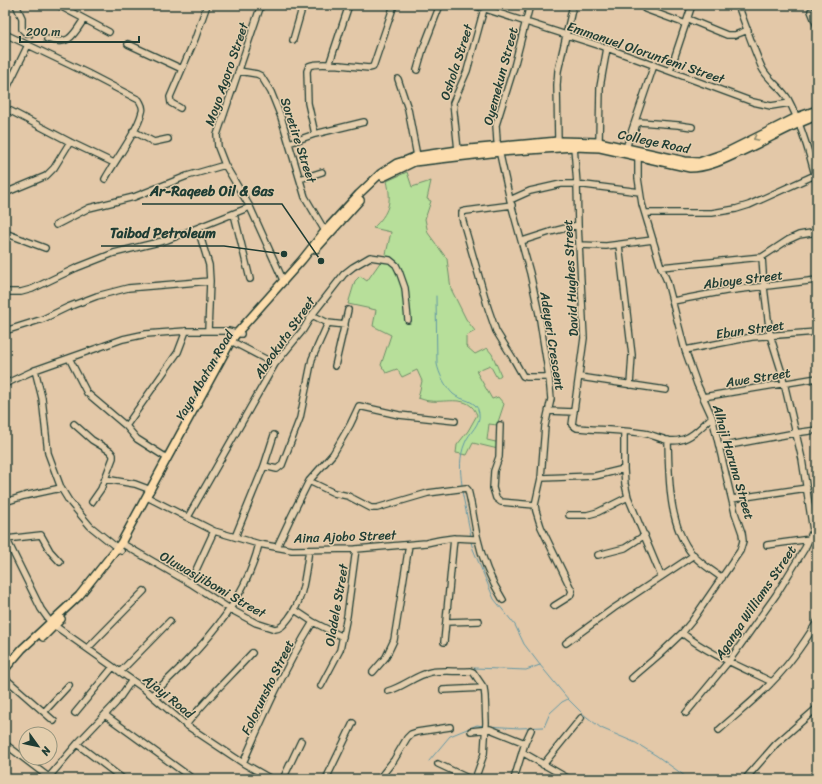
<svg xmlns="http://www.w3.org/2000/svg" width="822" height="784" font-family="Sriracha,sans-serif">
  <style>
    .green { fill: #b7df9a; stroke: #6b8e67 }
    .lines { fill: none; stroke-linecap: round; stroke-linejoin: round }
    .stream { stroke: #6298a5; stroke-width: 1 }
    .minor-casing { stroke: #1f3d34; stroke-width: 8 }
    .major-casing { stroke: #1f3d34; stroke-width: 10 }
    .minor { stroke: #e4cead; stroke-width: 5.5 }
    .major { stroke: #fcdcac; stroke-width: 7 }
    .oneway { stroke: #8e8c70 }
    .labels { text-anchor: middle; stroke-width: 3; stroke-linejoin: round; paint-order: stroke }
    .street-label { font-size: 13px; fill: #1f3d34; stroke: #e4cead }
    .leader { fill: none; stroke: #1f3d34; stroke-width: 1.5 }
    .callout-dot { fill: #1f3d34; stroke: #e4cead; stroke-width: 1.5 }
    .callout-label { font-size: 14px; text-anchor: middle; font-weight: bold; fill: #1f3d34; stroke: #e4cead; stroke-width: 3; stroke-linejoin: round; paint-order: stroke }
  </style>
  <rect width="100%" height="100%" fill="#e3c8a8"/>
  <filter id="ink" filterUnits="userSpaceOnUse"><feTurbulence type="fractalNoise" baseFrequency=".025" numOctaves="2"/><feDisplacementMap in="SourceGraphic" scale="8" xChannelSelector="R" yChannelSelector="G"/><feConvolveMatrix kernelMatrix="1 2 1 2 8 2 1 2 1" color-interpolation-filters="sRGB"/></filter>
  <g filter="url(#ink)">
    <path class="green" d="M407,172l5,15 19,-6 -4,18 4,2 -6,18 3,14 19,26 4,30 15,30 9,12 -9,5v10l9,8 12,-6 5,6 9,21 -4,3 -7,-13 -14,6 16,28 6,-2 6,7 -7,21 -8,-1 -2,16 13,3 -2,6 -25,-6 -6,12 -11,-2 1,-8 11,-14 9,-16c-8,-21 -30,-12 -47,-14 -4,0 -8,-2 -12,-3l4,-17 -5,-11 -15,7 -5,-8 -11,4 -5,-8 10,-30 -18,-9 3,-16 -28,-6 7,-23 5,-5 7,5 19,-27 5,-22 -18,-4c16,-15 19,-26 14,-47z"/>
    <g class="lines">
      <path class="stream" d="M436,296l1,68c2,10 8,22 16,30 8,7 24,5 26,19 2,12 -10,19 -14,30 -6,14 -5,27 -3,42
        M462,491l9,45
        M471,542l2,7 21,50 21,26 9,19 16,21 28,34 15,15 18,14 35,15 21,13 32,23
        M474,668l52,2 14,-5
        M488,726l31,2 25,-1 6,-14 12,-11 6,-3
        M429,761l21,-25 27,-11 7,1"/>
      <defs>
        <path id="minor" d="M16,5l6,13v11l3,3 5,2
          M58,5l51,27
          M261,5l-44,130 1,12 7,18 25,42 33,73
          M473,5l134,43 146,54 18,4 19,-3
          M530,5l-16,62 -18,58 1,16 13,59 20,73 9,41 10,63 2,22 -6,27 -4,52 -6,27 1,6 5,16 31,64 -2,5 -16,10
          M738,5c8,21 15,43 24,63 6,12 19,19 26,31 13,24 22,56 29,84
          M645,9l41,15
          M811,11l6,15
          M688,19l39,16h8l13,-5
          M5,34l82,39 52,27c2,4 5,7 3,12 -5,20 -26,47 -37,67
          M47,39c22,7 26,-3 37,-20
          M293,40l10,-35
          M128,44l54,25
          M329,65l20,-60
          M417,70l6,-21 17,-44
          M239,71l18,3 4,2 10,16 10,25 24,80 20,34
          M670,71l22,-66
          M398,79l10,30 9,47
          M5,92l23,-47
          M5,108l65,34 44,21
          M180,108l-9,-5 -1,-6 25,-58 12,-34
          M635,130l1,-5 4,-3 38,3 14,2
          M133,131l21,11 14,-3
          M315,134l-7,-31 -1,-32 2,-5c12,-5 45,1 60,2l4,-1 21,-62
          M558,141l-1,-56 1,-14 15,-66
          M599,142l1,-55 7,-39
          M289,143l26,-9 49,-12
          M574,147l3,37 1,41 6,113 -12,87 5,3c23,2 48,2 71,6 10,3 21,9 32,6 12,-2 23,-15 32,-23
          M626,148l28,-83
          M458,150l-5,-47 14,-32 18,-66
          M300,179l22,-7
          M5,193l41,-17 8,-8 16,-26
          M510,200l20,-9 31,-7h16l63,8
          M512,205l-46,6 -4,1v6l26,90 8,23 18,29 9,16 4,1h22
          M645,213h67l24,-4 13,-4 66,-30
          M234,214l16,65
          M56,225l33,-17 45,-11 53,-21 38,-11
          M198,229l11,36 1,16 -2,50
          M5,233l40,15
          M522,241l28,-9 28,-7
          M579,245l27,1 47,-6
          M619,245l13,110 -2,30
          M661,267l101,-10 26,-17 11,-5 18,-3
          M5,292h16l11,-3 44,-21 38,-15 53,-13 83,-33
          M673,301l53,-10 91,-11
          M312,315l16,8 17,2
          M5,331l38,-12 25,-12 29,-11 31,-8 82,-7
          M231,341l44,23
          M685,350l67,-13 65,-5
          M69,358l18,35 39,33 52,-74 8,-21
          M335,366l13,-56
          M35,370l7,28 6,55 13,35 8,13 21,25 31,25
          M580,377l86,13
          M5,384l30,-14 88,-31 23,-5 40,-3h42l13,3
          M703,397l114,-19
          M549,411l25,1
          M74,424l18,16 18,11 3,4v3l-12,31 -9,13
          M500,425l-1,32 -5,14 -1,17 3,10 5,4 34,3
          M126,426l11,13 30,19
          M668,440c1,37 0,86 25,115 8,9 20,16 29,23
          M719,447l76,-14 22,-3
          M264,466l13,3 5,-4 18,-47 12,-59 16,-36
          M624,469l1,15 3,13 33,79
          M541,478l54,-2 29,-7v-37
          M105,479l30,5 16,6
          M309,481l25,12 14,3 23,12h6l51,-15 38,-5 2,2c4,15 6,31 9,46 5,23 14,45 26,64
          M147,497l67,34 45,13 33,6 64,-1 70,-6 14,-3 14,-2 21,1 2,-1
          M732,499l75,-11
          M5,502l19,-6 37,-8
          M569,515h18l11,-3 30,-15
          M188,517l87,-153 28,-34 9,-15 32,-41 9,-7 17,-10 20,3 6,5 3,6 6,17 3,32
          M5,536l36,73 10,14 92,65 43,37 57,38 28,16
          M235,537l29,-71 10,-31
          M6,539l35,-4 9,16 10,11
          M121,543l69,40 40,26 26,14 19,6c7,-1 9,-5 14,-11 15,-19 16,-44 20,-68
          M767,545l43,-6
          M277,547l15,-32 17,-34 24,-27 17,-29 9,-19 40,9 56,6
          M598,555l27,-7 20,-13
          M190,583l24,-52
          M295,610l18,12 30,15
          M446,622l33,-1
          M682,633c27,21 59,34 90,49
          M444,642l10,-104
          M566,643l48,-35 80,-53
          M88,648l56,-57
          M120,672l50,-51
          M373,672l13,-15 8,-17 15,-95
          M5,678l49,43
          M632,678l28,-24 22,-21 10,-12 48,-70 3,-10 -1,-8 -7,-20 -23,-96 -15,-33 -12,-34 -18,-69 -6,-14 -19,-63 -4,-26v-24
          M321,686l19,-36 7,-34 9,-67
          M443,690l41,-2
          M388,691c15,-4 28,-16 43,-19 13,-2 26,0 39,-1l3,1 11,16 1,8 1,27 -2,31 -9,25
          M152,695c45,-43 92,-88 107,-151
          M44,712l25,-27
          M75,713l38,-46
          M686,713l43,-52 47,-66 29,-47 8,-17 -11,-72 -21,-89 -11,-35 -6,-48 -2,-30
          M105,715l88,64
          M186,725c20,-26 44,-48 66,-72
          M719,730c18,-16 37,-31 53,-48 18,-18 32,-39 45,-60
          M471,731l19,-2 35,14
          M5,744l46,35
          M77,744l46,35
          M522,752l47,27
          M243,763c21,-48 42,-96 70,-141
          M438,764l32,15
          M543,765l38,-47
          M49,777l28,-33 39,-41 16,-23
          M747,777l29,-33 41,-36
          M283,779l18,-38
          M326,779l27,-56
          M379,779l15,-19 13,-22 4,-4 6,-2 33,-5
          M514,779l11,-36 6,-13
          M810,779l7,-7"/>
        <path id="major" d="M383,177l31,-15 86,-10 74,-5 26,1 90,20c17,0 31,-7 46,-14 28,-12 53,-28 81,-38
          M316,249l44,-49
          M43,637l18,-18
          M5,669l17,-20 57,-53 42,-53 110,-202 6,-8 65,-73 23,-29 34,-37 21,-20 17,-11 10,-3 10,-4 41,-6 100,-9 41,1 86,19 14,1 26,-9 72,-36 20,-7"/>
      </defs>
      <use href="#minor" class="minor-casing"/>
      <use href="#major" class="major-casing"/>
      <use href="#minor" class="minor"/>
      <use href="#major" class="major"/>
    </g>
    <defs><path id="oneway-chevron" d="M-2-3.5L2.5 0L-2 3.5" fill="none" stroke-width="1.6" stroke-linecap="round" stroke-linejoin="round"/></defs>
    <use class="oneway" href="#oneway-chevron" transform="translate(756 138) rotate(153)"/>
  </g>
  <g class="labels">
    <g class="street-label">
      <text transform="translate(646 52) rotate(19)" y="5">Emmanuel Olorunfemi Street</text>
      <text transform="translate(456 62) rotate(-72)" y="5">Oshola Street</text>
      <text transform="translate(226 74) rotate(-71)" y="5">Moyo Agoro Street</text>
      <text transform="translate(500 76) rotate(-75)" y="5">Oyemekun Street</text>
      <text transform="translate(299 140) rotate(72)" y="5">Soretire Street</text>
      <text transform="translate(654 141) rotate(12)" y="5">College Road</text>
      <text transform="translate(570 278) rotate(-93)" y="5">David Hughes Street</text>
      <text transform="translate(743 279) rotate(-7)" y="5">Abioye Street</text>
      <text transform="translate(750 329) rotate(-8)" y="5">Ebun Street</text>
      <text transform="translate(284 337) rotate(-55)" y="5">Abeokuta Street</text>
      <text transform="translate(553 341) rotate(81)" y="5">Adeyeri Crescent</text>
      <text transform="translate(204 375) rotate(-60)" y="5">Yaya Abatan Road</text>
      <text transform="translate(758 377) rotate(-9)" y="5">Awe Street</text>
      <text transform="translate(734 462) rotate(74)" y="5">Alhaji Haruna Street</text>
      <text transform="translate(345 536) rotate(-2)" y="5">Aina Ajobo Street</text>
      <text transform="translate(213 584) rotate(30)" y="5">Oluwasijibomi Street</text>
      <text transform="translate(755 602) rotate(-56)" y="5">Aganga Williams Street</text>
      <text transform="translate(336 605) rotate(-80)" y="5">Oladele Street</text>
      <text transform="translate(267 687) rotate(-64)" y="5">Folorunsho Street</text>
      <text transform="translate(169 696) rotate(39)" y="5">Ajayi Road</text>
    </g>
  </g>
  <path class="leader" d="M321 261L282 204H142M284 254L224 246H101"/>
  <g class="callout-dot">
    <circle cx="321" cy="261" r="4"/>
    <circle cx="284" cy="254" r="4"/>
  </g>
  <g class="callout-label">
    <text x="212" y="196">Ar-Raqeeb Oil &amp; Gas</text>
    <text x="163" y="238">Taibod Petroleum</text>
  </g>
  <rect width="822" height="784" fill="none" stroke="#e4cead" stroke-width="20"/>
  <rect x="10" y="10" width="802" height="764" fill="none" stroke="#1f3d34" stroke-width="1.5" filter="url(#ink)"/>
  <g transform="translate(38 746) rotate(123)"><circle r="19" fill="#e4cead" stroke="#95947d"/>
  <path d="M0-3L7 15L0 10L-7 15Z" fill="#1f3d34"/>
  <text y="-6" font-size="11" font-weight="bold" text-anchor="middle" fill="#1f3d34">N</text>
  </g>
  <path d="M20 36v6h119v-6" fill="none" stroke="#1f3d34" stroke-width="2"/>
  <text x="26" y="36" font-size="12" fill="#1f3d34" stroke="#e4cead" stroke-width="3" paint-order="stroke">200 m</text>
</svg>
